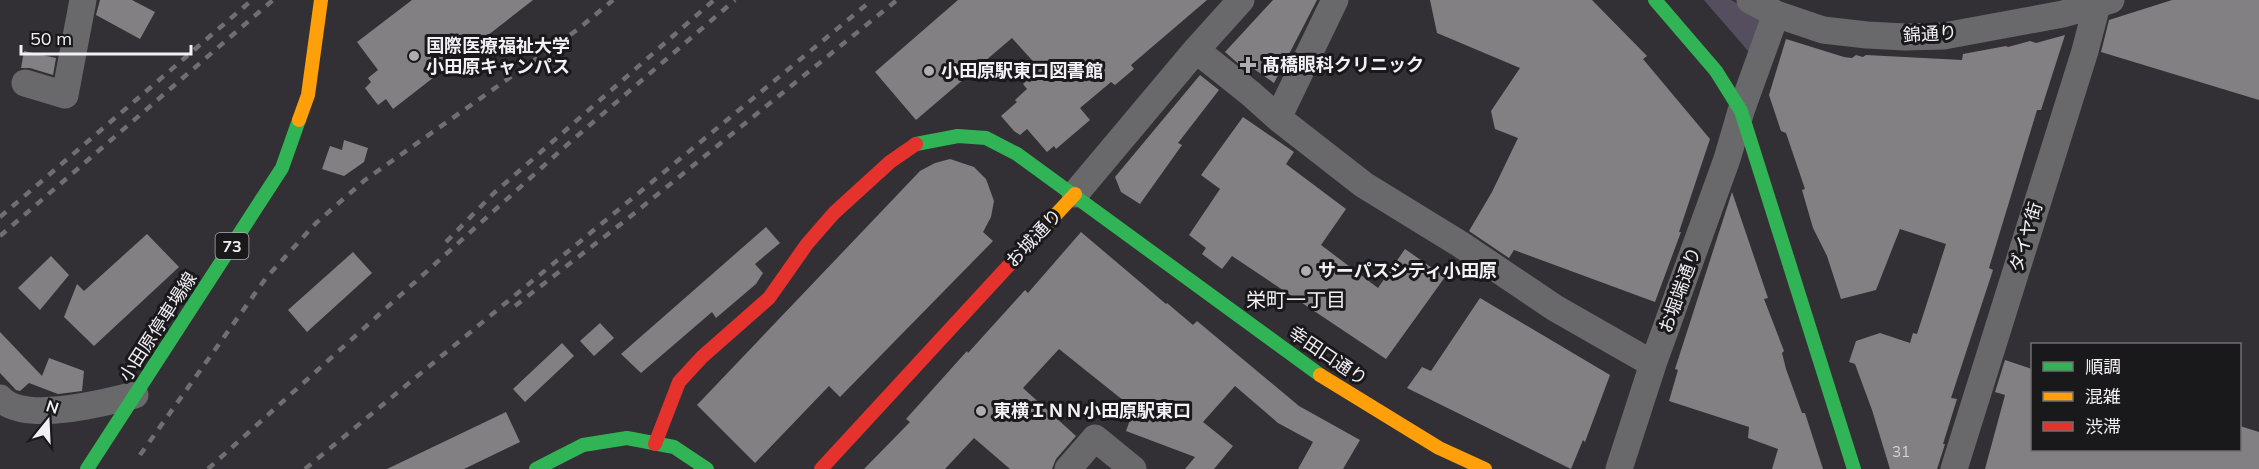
<svg xmlns="http://www.w3.org/2000/svg" width="2259" height="469" font-family="Mulish,'Noto Sans JP',sans-serif">
  <style>
    .green { fill: #554e5f }
    .building { fill: #828083 }
    .lines { fill: none; stroke-linecap: round; stroke-linejoin: round }
    .street { stroke: #69686b; stroke-width: 27 }
    .fast { stroke: #30b455; stroke-width: 14 }
    .slow { stroke: #ff9f0a; stroke-width: 14 }
    .jam { stroke: #e5322d; stroke-width: 14 }
    .rail { stroke: #6f6e70; stroke-width: 4.5; stroke-dasharray: 8 8; stroke-linecap: butt }
    .poi-dot { fill: #afadb1; stroke: #19181b; stroke-width: 2 }
    .labels { text-anchor: middle; stroke-width: 6; stroke-linejoin: round; paint-order: stroke }
    .number-label { font-size: 15px; fill: #d6d4d8 }
    .shield { fill: #19181b; stroke: #b1afb4; stroke-width: 1.5 }
    .shield-label { font-size: 16px; font-weight: bold; fill: #f2f0f5 }
    .street-label { font-size: 18px; fill: #f2f0f5; stroke: #19181b }
    .poi-label { font-size: 18px; font-weight: bold; fill: #f2f0f5; stroke: #19181b; text-anchor: start }
    .neighbourhood-label { font-size: 20px; fill: #f2f0f5; stroke: #19181b }
  </style>
  <rect width="100%" height="100%" fill="#323034"/>
  <path class="green" d="M1704,0h27l32,17 -14,35z"/>
  <path class="building" d="M100,0h32l23,12 -15,27 -44,-24z
    M412,0h121l-140,109 -7,-10 -8,6 -13,-17 6,-6 -3,-4 10,-8 -21,-28z
    M958,0h249l-76,65 3,4 -19,16 -4,-3 -31,26 10,12 -34,29 -2,-3 -7,6 -20,-23 -7,6 -6,-4 -13,-15 16,-14 -2,-2 12,-11 -4,-5 17,-15 -28,-31 -96,82 -41,-48z
    M1273,0h44l-43,83 -30,-21 -3,4 -16,-14z
    M1430,0h162l55,56 -4,3 67,80 -31,93h2l-26,70 -141,-52 -5,8 -40,-27 23,-39 26,-54 -23,-9 -4,-18 29,-43 -83,-35z
    M2172,0h87v100l-158,-48 8,-32z
    M2065,35l-24,75h-4l-48,158 4,2 -42,128 6,1 -14,45h2l-6,19 -2,6h-47l-18,-59 -17,-46 -6,-2 7,-21 24,-8 30,10 3,-10 4,1 29,-90 -46,-15 -24,61 -35,9 -14,-43 -14,-28 -11,-38 3,-1 -19,-56 -5,-2 -12,-36 17,-56 58,18 8,1 4,-3 7,2 3,-2 96,5 1,-6 43,-8 2,1 22,-6 6,2z
    M24,51l32,7 -3,17 -23,-7h-9z
    M1200,75l19,15 -41,53 4,2 -42,59 -19,-12 -6,-15z
    M1243,117l51,35 -8,12 60,45 -25,36 57,43 27,-39 40,28 -59,82 -154,-103 -10,13 -20,-15 4,-6 -17,-13 31,-46 -19,-14z
    M344,140l24,8 -4,14 -20,14 -22,-7 8,-23 12,4z
    M950,159l24,8 12,12 8,22 -3,16 -8,15 10,9 -153,156 -11,-11 -74,77 -58,-58 223,-234 15,-8z
    M1732,192l36,106 -4,1 20,52 -2,2 4,16 16,44h3l18,56h-51l6,-20 -30,-11 1,-11 -80,-26 9,-31 -3,-1z
    M766,227l14,16 -25,21 8,9 -7,11 -40,34 -4,-6 -71,61 -20,-19z
    M1081,232l85,72 1,-1 26,22 4,-4 102,85 61,34 -17,29h-45l15,-27 -35,-19 -43,-37 -32,36 30,24 -19,23h-29l10,-12 -69,-26 8,-22 -75,-60 -36,39 53,48 -20,23 -4,10h-42l-36,-31 -29,31h-81l46,-47 -4,-3 61,-68 1,2 57,-63 3,3z
    M147,234l32,33 -85,79 -30,-29 13,-33 7,7z
    M353,252l19,21 -65,59 -19,-22z
    M51,256l18,19 -29,35 -22,-22z
    M1480,298l130,77 -25,67 -2,-2 -12,29 -164,-81 15,-21 9,4z
    M600,323l14,15 -20,18 -14,-15z
    M0,332l42,44 7,-18 35,13 -2,20 -24,3 -29,-11 -9,8 -4,-1 -16,-17z
    M562,343l12,13 -49,46 -12,-13z
    M2005,360l27,9v81h208v-24l19,6v37h-274l20,-74 -10,-3z
    M506,412l14,30 -56,27h-77z"/>
  <g class="lines">
    <path class="street" d="M1750,0l26,14 47,16 44,5 38,2 39,-1 119,-22 48,-14
      M1196,50l54,43 28,25 86,67 96,59 95,64 98,56
      M25,83l40,12 18,-95
      M1278,118l57,-118
      M1075,194l121,-144 45,-50
      M0,398c25,26 104,5 135,-3
      M1068,469l27,-31 38,31
      M1619,469l34,-105 74,-205 14,-48 35,-97
      M1954,469l131,-418 12,-46"/>
    <path class="fast" d="M1655,0l61,71 25,40 113,358
      M916,144l42,-8 28,2 31,16 303,221
      M87,469l195,-301 17,-48
      M536,469l47,-24 44,-7 47,9 33,22"/>
    <path class="slow" d="M299,120l9,-25 13,-95
      M1011,263l64,-69
      M1320,375l119,73 46,21"/>
    <path class="jam" d="M655,444l24,-62 23,-25 67,-59 38,-54 27,-31 56,-51 26,-18
      M821,469l190,-206"/>
    <path class="rail" d="M0,217l252,-217
      M0,236l273,-236
      M446,242l48,-49 220,-193
      M515,306l111,-86 271,-220
      M140,455l126,-177 50,-55 49,-43 212,-150 36,-30
      M208,469l361,-326 166,-143
      M305,469l567,-469"/>
  </g>
  <g class="poi-dot">
    <circle cx="414" cy="56" r="6"/>
    <path d="M1245 56h6v6h6v6h-6v6h-6v-6h-6v-6h6z"/>
    <circle cx="929" cy="71" r="6"/>
    <circle cx="1306" cy="271" r="6"/>
    <circle cx="981" cy="411" r="6"/>
  </g>
  <g class="labels">
    <g class="number-label">
      <text x="1901" y="457">31</text>
    </g>
    <rect class="shield" x="215.5" y="233" width="33" height="26" rx="4.5"/>
    <g class="shield-label">
      <text x="232" y="252">73</text>
    </g>
    <g class="street-label">
      <text transform="translate(1930 34) rotate(-3)" y="6">錦通り</text>
      <text transform="translate(2026 237) rotate(-73)" y="6">ダイヤ街</text>
      <text transform="translate(1034 238) rotate(-47)" y="6">お城通り</text>
      <text transform="translate(1680 290) rotate(-70)" y="6">お堀端通り</text>
      <text transform="translate(158 327) rotate(-57)" y="6">小田原停車場線</text>
      <text transform="translate(1328 356) rotate(34)" y="6">幸田口通り</text>
    </g>
    <g class="poi-label">
      <text x="426" y="52">国際医療福祉大学<tspan x="426" dy="21">小田原キャンパス</tspan></text>
      <text x="1262" y="71">髙橋眼科クリニック</text>
      <text x="941" y="77">小田原駅東口図書館</text>
      <text x="1318" y="277">サーパスシティ小田原</text>
      <text x="993" y="417">東横ＩＮＮ小田原駅東口</text>
    </g>
    <g class="neighbourhood-label">
      <text x="1296" y="307">栄町一丁目</text>
    </g>
  </g>
  <rect x="2031" y="343" width="210" height="108" fill="#19181b" stroke="#706e72" stroke-width="1.5"/>
  <rect x="2043" y="362" width="30" height="9" fill="#30b455" stroke="#706e72" stroke-width="1.5"/>
  <text x="2085" y="373" font-size="18" fill="#f2f0f5">順調</text>
  <rect x="2043" y="392" width="30" height="9" fill="#ff9f0a" stroke="#706e72" stroke-width="1.5"/>
  <text x="2085" y="403" font-size="18" fill="#f2f0f5">混雑</text>
  <rect x="2043" y="422" width="30" height="9" fill="#e5322d" stroke="#706e72" stroke-width="1.5"/>
  <text x="2085" y="433" font-size="18" fill="#f2f0f5">渋滞</text>
  <g transform="translate(48 421) rotate(18)" stroke="#19181b" stroke-width="4.5" paint-order="stroke">
  <path d="M0-4.5L10 22L0 15L-10 22Z" fill="#f2f0f5"/>
  <text y="-9" font-size="16" font-weight="bold" text-anchor="middle" fill="#f2f0f5">N</text>
  </g>
  <path d="M21 45v9h170v-9" fill="none" stroke="#f2f0f5" stroke-width="3"/>
  <text x="30" y="45" font-size="18" fill="#f2f0f5" stroke="#19181b" stroke-width="4.5" paint-order="stroke">50 m</text>
</svg>
